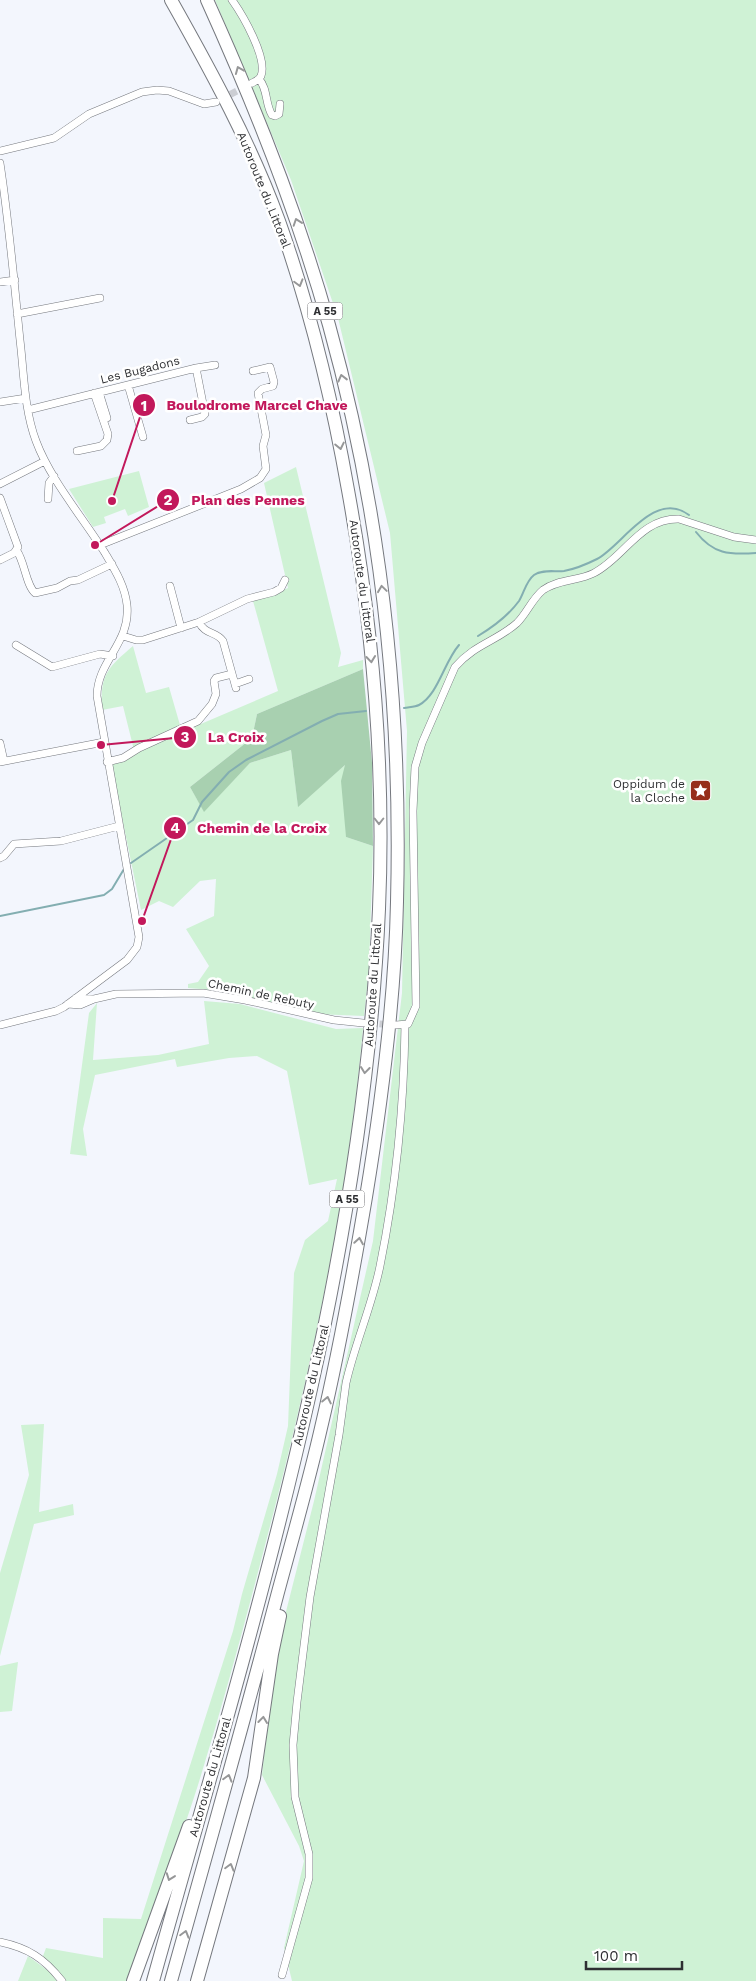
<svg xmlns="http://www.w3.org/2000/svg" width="756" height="1981" font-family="'Work Sans',sans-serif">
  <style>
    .green { fill: #cff2d5 }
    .forest { fill: #a8d0b0 }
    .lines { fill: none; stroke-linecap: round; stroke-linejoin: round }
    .stream { stroke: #83aeb1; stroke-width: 2 }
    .minor-tunnel { stroke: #ccced4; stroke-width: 7; stroke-dasharray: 7 3.5; stroke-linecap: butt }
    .minor-casing { stroke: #75787e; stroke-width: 8 }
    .motorway-casing { stroke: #75787e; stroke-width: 14 }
    .minor { stroke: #fff; stroke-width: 7 }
    .motorway { stroke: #fff; stroke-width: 12 }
    .oneway { stroke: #969798 }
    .labels { text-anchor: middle; stroke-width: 5; stroke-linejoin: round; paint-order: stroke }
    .shield { fill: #fff; stroke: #6d6d70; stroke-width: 1 }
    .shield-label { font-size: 11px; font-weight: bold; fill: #2e2f32 }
    .street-label { font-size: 12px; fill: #2e2f32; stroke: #fff }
    .poi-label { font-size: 12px; fill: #2e2f32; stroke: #fff; text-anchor: end }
    .leader { fill: none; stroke: #c2185b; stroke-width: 2 }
    .callout-dot { fill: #c2185b; stroke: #fff; stroke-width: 2 }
    .mark-label { font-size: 15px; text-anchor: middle; font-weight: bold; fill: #fff }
    .callout-label { font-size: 14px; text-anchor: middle; font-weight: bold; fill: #c2185b; stroke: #fff; stroke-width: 5; stroke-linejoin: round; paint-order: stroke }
  </style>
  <rect width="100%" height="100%" fill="#f3f6fd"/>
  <path class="green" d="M215,0h541v1981h-464l-8,-33 20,-87 -5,-15 -37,-71 13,-120 39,-154 59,-260 29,-248 5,-262 -17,-198 -52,-215 -47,-138z
    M296,467l45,186 -3,14 25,-7v9l-106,45 -5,24 -62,49 14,24 46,-48 41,-13 7,56 47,-41 1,72 27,9 -4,123 -5,47 -49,-2 -89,-23 -38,-3v-4l10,-2 11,-16 -23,-37 28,-13 2,-37 -16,2 -27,26 -14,-6 -18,9 -30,-146 24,-10 -12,-48 -21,4c-2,-35 5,-42 31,-64l13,47 23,-6 13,45 96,-41 -25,-90 35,-13 -24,-105z
    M139,471l10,36 -21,9 -3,-7 -21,8 2,6 -13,4 -24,-38z
    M204,1001l36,3 96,25 27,-1c-14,158 -46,313 -85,467 -25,97 -50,194 -80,290 -21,66 -46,131 -70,196h-64l-21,-25 3,-8 57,10v-40l38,1 92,-288 9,-37 35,-120 11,-48 6,-153 11,-33 23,-19 9,-42 -28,6 -22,-114 -30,-15 -28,2 -52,9 -2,-8 -80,16 -12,54 4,27 -17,-2 19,-141 8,-10 -4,57 65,-5 51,-11z
    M44,1424l-5,88 34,-8 1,11 -40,9 -34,132v-83l29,-98 -8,-50z
    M18,1662l-6,49 -12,1v-46z
    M28,1956l22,16 7,9h-39z"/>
  <path class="forest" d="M363,669l9,94 1,83 -27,-9 -5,-56 4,-16 -47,42 -7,-57 -41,13 -46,49 -14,-25 62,-49 5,-24z"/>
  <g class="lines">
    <path class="stream" d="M696,532c17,22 33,23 60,21
      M478,636c15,-9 30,-20 41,-35 5,-8 7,-20 15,-26 8,-6 21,-3 30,-4 11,-2 23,-7 33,-12 25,-13 57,-70 92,-44
      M404,708c5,-1 11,-1 15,-3 19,-10 25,-43 40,-60
      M131,863l62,-43 9,-18 27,-30 17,-12 76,-39 16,-7 28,-3
      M0,916l104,-21 8,-6 12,-20"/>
    <path class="minor-tunnel" d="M221,99l26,-13
      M369,1023l24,2"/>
    <defs>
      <path id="minor" d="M232,0c10,14 36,58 29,76 -2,4 -5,5 -9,7
        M259,79c9,10 6,25 13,36l3,1 4,-2 1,-10
        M0,151l54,-13 35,-24 53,-22 15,-2 12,1 35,13 12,-2
        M0,163c9,59 14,118 20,177 4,33 4,69 16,101 14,38 47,77 69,112 10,17 20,33 22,52 4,38 -30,56 -30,91l42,241 -2,10 -10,13 -63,47 -8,4 -56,14
        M0,282l15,-2
        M17,314l83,-16
        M196,368l19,-3
        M128,385l15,52
        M99,392l8,26
        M0,402l26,-4
        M28,410l168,-42 9,46 -3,3 -12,3
        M77,451l24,-5 6,-6 1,-6 -14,-41
        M0,484l45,-23
        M0,498l18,49 -4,6 -14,7
        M48,499l1,-16 5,-7
        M100,545l141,-56 19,-11 6,-9 -3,-23 3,-11 -8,-42 4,-4 11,-3 1,-4 -4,-15 -17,4
        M17,551c8,12 9,34 18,42l22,-5 13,-7 8,-1 34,-16
        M170,586l11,42
        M199,622c6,13 17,9 24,19l13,47
        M123,636l13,4h7l56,-18 48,-23 27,-7 7,-4 4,-8
        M16,645l36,22 48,-13 13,2
        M235,684l14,-5
        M0,743l4,18
        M0,762l104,-20
        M107,762l16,-4 16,-10 59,-27 14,-17 4,-10 -2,-13 2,-3 16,-4
        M0,858l4,-2 10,-12 47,-3 58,-15
        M94,999l22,-5 87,-1 42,7 89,20 29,3
        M68,1004l12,1 14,-6 -18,-1
        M396,1025l12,-1 8,-18 -3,-195 2,-44 7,-24 33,-76c20,-23 42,-26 62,-44 10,-10 15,-24 26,-33 15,-11 36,-9 51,-17 31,-16 46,-55 85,-54l55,18 22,3
        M0,1942c28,6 44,16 62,39
        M282,1975l27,-97v-24l-14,-57 -2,-52 4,-43 13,-105 29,-162 7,-52c9,-40 26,-77 34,-117 16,-79 24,-160 25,-241"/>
      <path id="motorway" d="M133,1981l56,-155
        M153,1981c98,-351 210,-705 226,-1072 6,-140 -6,-282 -31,-419 -16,-91 -38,-182 -69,-269 -28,-77 -68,-150 -108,-221
        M171,1981c36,-128 72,-256 106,-385 15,-56 31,-111 44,-168 18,-76 32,-154 45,-231 16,-97 29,-196 31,-295 5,-194 -16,-390 -68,-577 -31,-111 -74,-219 -122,-325
        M197,1981l57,-203 18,-124 8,-38"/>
    </defs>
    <use href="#minor" class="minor-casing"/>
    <use href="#motorway" class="motorway-casing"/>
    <use href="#minor" class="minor"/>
    <use href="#motorway" class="motorway"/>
  </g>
  <defs><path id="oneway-chevron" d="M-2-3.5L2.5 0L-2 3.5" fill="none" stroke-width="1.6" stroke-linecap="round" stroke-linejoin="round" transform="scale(1.25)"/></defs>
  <g class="oneway">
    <use href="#oneway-chevron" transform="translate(239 70) rotate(-112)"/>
    <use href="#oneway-chevron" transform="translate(297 222) rotate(-109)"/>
    <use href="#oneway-chevron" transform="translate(299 283) rotate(74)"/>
    <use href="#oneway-chevron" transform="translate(342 378) rotate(-104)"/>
    <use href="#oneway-chevron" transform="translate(340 446) rotate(78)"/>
    <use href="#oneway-chevron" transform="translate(382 589) rotate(-98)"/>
    <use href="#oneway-chevron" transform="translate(371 659) rotate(84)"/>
    <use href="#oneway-chevron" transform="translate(379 821) rotate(90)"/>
    <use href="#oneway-chevron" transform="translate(365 1070) rotate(97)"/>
    <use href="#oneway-chevron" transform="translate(359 1241) rotate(-81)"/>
    <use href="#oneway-chevron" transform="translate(327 1400) rotate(-78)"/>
    <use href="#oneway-chevron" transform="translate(263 1720) rotate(-83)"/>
    <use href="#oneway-chevron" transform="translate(228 1778) rotate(-74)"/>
    <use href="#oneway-chevron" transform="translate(230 1867) rotate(-74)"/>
    <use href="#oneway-chevron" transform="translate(170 1877) rotate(110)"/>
    <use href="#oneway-chevron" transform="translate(185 1934) rotate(-74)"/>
  </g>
  <defs>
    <symbol id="sight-square" viewBox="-11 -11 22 22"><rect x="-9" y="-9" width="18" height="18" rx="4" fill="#962d19" stroke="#fff"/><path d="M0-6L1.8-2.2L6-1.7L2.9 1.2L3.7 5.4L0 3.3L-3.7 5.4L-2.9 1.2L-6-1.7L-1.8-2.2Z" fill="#fff"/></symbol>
  </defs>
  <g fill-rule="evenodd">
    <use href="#sight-square" x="688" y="778" width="25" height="25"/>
  </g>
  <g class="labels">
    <g class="shield">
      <rect x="307.5" y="302.5" width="35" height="17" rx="4"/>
      <rect x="329.5" y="1190.5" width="35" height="17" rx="4"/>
    </g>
    <g class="shield-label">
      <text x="325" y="315">A 55</text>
      <text x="347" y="1203">A 55</text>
    </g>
    <g class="street-label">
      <text transform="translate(264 190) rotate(68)" y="4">Autoroute du Littoral</text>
      <text transform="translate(140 370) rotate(-14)" y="4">Les Bugadons</text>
      <text transform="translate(362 581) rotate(82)" y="4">Autoroute du Littoral</text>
      <text transform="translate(373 985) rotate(-86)" y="4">Autoroute du Littoral</text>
      <text transform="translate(261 994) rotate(12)" y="4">Chemin de Rebuty</text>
      <text transform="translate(311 1385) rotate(-77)" y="4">Autoroute du Littoral</text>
      <text transform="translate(210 1777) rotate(-74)" y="4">Autoroute du Littoral</text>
    </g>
    <g class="poi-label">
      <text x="685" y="788">Oppidum de<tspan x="685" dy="14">la Cloche</tspan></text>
    </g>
  </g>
  <path class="leader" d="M112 501L144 405M95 545L168 500M101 745L185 737M142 921L175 828"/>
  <g class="callout-dot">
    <circle cx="112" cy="501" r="5"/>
    <circle cx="95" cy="545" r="5"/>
    <circle cx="101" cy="745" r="5"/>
    <circle cx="142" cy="921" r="5"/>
    <circle cx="144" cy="405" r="12"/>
    <circle cx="168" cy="500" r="12"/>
    <circle cx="185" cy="737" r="12"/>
    <circle cx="175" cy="828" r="12"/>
  </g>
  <g class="mark-label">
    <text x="144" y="411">1</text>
    <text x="168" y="505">2</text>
    <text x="185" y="742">3</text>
    <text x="175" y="833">4</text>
  </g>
  <g class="callout-label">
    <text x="257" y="410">Boulodrome Marcel Chave</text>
    <text x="248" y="505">Plan des Pennes</text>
    <text x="236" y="742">La Croix</text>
    <text x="262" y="833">Chemin de la Croix</text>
  </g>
  <path d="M586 1961v8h96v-8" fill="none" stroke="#2e2f32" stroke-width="2.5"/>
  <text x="594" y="1961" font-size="15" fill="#2e2f32" stroke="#ffffff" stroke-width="4" paint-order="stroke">100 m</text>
</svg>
